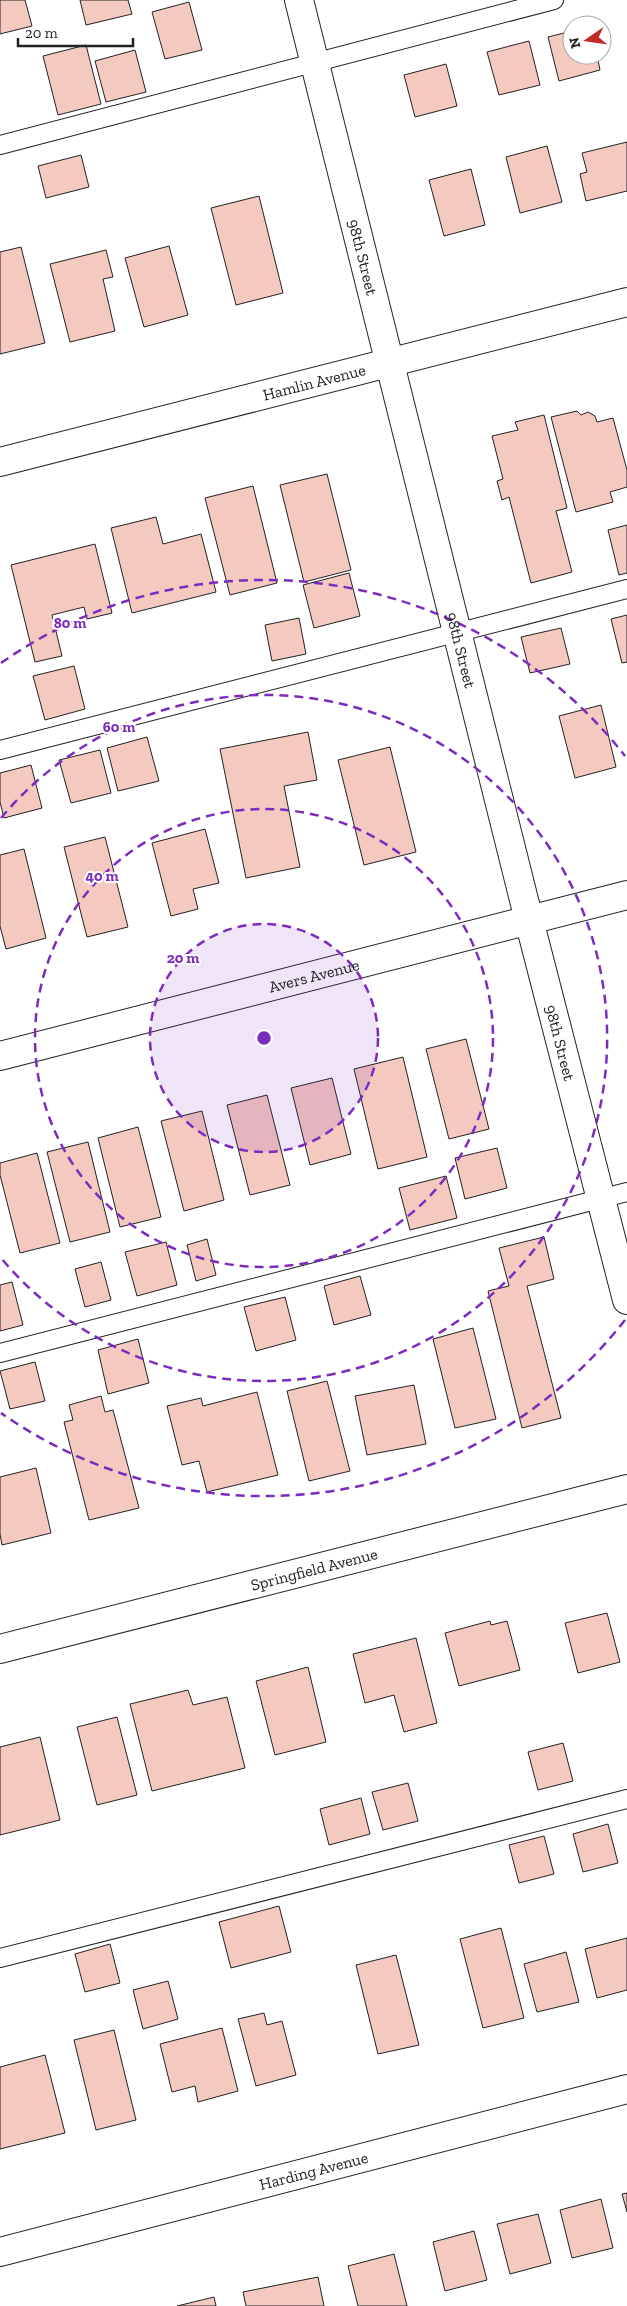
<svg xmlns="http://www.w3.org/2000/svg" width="627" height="2306" font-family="'Zilla Slab',serif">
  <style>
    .building { fill: #f3c9c0; stroke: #222 }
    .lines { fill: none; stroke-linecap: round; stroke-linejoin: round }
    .lane-casing { stroke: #222; stroke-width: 20 }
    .street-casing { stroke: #222; stroke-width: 30 }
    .lane { stroke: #fff; stroke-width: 18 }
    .street { stroke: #fff; stroke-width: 28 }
    .ring { fill: none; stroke: #7b2cbf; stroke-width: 2.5; stroke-dasharray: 9 6 }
    .labels { text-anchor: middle; stroke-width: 4; stroke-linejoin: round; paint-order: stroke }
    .street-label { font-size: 16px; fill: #222; stroke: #fff }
    .centre { fill: #7b2cbf; stroke: #fff; stroke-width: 2.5 }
    .ring-label { font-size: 15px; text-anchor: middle; font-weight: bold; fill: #7b2cbf; stroke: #fff; stroke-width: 4; stroke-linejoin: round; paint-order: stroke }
  </style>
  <rect width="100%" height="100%" fill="#fff"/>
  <path class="building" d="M0,0h25l7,26 -32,8z
    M80,0h48l4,14 -46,11z
    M189,2l13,48 -37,9 -13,-47z
    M572,31v24h25l3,15 -41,11 -11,-44z
    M529,41l11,44 -41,10 -12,-43z
    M86,45l15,59 -43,11 -15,-59z
    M135,50l11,42 -40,10 -11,-41z
    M446,64l11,42 -42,11 -11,-42z
    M627,142v49l-41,10 -6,-27 7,-2 -5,-19z
    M547,146l15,56 -42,11 -14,-56z
    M81,155l8,32 -43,11 -8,-32z
    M471,169l14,56 -41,11 -15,-56z
    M259,196l24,97 -47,12 -25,-97z
    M169,246l19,69 -44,12 -19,-69z
    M21,247l24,96 -45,11v-102z
    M106,250l7,27 -10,2 12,52 -45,11 -20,-78z
    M577,411l4,4 7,-3 7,4 2,6 16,-4 14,52v17l-17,5 3,10 -37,10 -25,-95z
    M544,415l23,93 -11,3 16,61 -41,11 -22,-86 -7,3 -5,-19 6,-2 -11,-43 26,-6 -3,-8z
    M327,474l24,96 -47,12 -24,-97z
    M253,486l24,97 -47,12 -25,-97z
    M156,517l7,27 38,-10 15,58 -84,21 -21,-85z
    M627,525v48l-8,2 -11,-45z
    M95,544l17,69 -25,6 -3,-12 -32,8 10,41 -27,6 -24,-97z
    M349,573l11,43 -46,12 -11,-43z
    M627,615v47l-5,1 -11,-44z
    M299,618l7,36 -34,7 -7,-36z
    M561,628l9,36 -40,9 -9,-36z
    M74,666l11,43 -40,11 -12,-44z
    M601,705l15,62 -41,11 -16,-62z
    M308,732l9,48 -33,6 16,81 -54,11 -26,-129z
    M147,737l12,44 -41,10 -11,-43z
    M390,747l26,105 -52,13 -26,-105z
    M100,750l11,43 -40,10 -12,-43z
    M31,765l11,43 -38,10 -4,-16v-29z
    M205,829l14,54 -26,6 5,20 -27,7 -19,-73z
    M105,837l23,90 -41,10 -23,-90z
    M24,849l22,89 -40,11 -6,-23v-71z
    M466,1039l23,90 -40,10 -23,-90z
    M403,1057l24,100 -49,12 -24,-100z
    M332,1078l19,76 -41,11 -19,-77z
    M267,1095l23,90 -40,10 -23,-90z
    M202,1111l22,89 -40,11 -23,-90z
    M138,1127l23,90 -41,10 -22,-89z
    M88,1142l22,90 -40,10 -23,-90z
    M497,1148l10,40 -42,11 -10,-41z
    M37,1153l23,90 -40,10 -20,-78v-12z
    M446,1176l11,42 -47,12 -11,-42z
    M544,1237l10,42 -27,7 34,132 -39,10 -34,-137 21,-5 -10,-38z
    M207,1239l9,36 -20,6 -9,-36z
    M166,1242l11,43 -40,11 -12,-44z
    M101,1262l10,38 -26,7 -10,-38z
    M360,1276l11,39 -37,10 -10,-39z
    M12,1282l11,43 -23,6v-46z
    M285,1297l11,43 -40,11 -12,-44z
    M473,1328l23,91 -41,9 -22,-89z
    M138,1339l11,44 -41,11 -10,-44z
    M35,1362l10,39 -35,8 -10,-38z
    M327,1381l23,90 -41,10 -22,-90z
    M414,1385l12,59 -59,11 -12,-59z
    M257,1392l21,83 -71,17 -8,-31 -17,4 -15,-59 34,-8 2,8z
    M101,1396l4,16 8,-2 26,98 -50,12 -25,-98 9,-2 -4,-15z
    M36,1468l15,65 -49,12 -2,-11v-57z
    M607,1613l13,49 -42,11 -13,-50z
    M490,1621l1,4 16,-4 13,49 -61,16 -14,-53z
    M416,1638l21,85 -33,9 -10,-37 -29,8 -12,-49z
    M308,1667l18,75 -51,13 -19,-74z
    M188,1690l5,15 34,-8 18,71 -93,23 -22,-87z
    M117,1717l20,78 -40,10 -20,-78z
    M40,1737l20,83 -60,15v-88z
    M563,1743l10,38 -35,9 -10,-38z
    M408,1783l10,38 -35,9 -11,-38z
    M361,1798l9,36 -41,11 -9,-36z
    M608,1824l10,39 -35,9 -10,-38z
    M544,1836l10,38 -35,9 -10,-38z
    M279,1906l12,46 -60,16 -12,-46z
    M501,1928l23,90 -41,10 -23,-89z
    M627,1938v52l-30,8 -12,-49z
    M110,1944l10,39 -35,9 -10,-38z
    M566,1952l13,50 -42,10 -13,-48z
    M396,1955l23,90 -41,9 -22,-89z
    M168,1981l10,38 -35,10 -10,-39z
    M264,2013l3,12 15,-4 14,54 -40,11 -18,-67z
    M222,2028l16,63 -40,11 -3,-16 -23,6 -12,-48z
    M114,2030l22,90 -40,10 -22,-90z
    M45,2055l20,78 -65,16v-82z
    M627,2193v19l-5,-18z
    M601,2199l12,49 -41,10 -12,-48z
    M538,2214l13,49 -41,11 -13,-50z
    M474,2231l13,49 -42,11 -12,-49z
    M394,2254l13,52h-49l-10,-40z
    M318,2277l6,29h-78l-3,-14z
    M214,2297l2,9h-39z"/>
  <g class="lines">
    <defs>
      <path id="lane" d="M0,145l554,-145
        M0,750l627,-161
        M0,1353l627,-161
        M0,1958l627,-159"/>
      <g id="street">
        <path id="s1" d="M299,0l230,920 98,380"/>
        <path id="s2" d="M0,462l627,-160"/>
        <path id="s3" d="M0,1056l627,-161"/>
        <path id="s4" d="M0,1649l627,-160"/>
        <path id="s5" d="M0,2252l627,-163"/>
      </g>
    </defs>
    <use href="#lane" class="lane-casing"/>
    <use href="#street" class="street-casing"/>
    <use href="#lane" class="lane"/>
    <use href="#street" class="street"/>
  </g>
  <circle cx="264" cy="1038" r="114" fill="#7b2cbf" fill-opacity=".12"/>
  <g class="ring">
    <circle cx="264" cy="1038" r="114"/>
    <circle cx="264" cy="1038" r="229"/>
    <path d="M1 818A343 343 0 1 1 1 1258"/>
    <path d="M625 1320A458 458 0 0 1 1 1413M1 663A458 458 0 0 1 625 756"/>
  </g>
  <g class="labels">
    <g class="street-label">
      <text dy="6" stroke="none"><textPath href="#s1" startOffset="265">98th Street</textPath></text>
      <text dy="6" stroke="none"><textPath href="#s2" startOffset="324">Hamlin Avenue</textPath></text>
      <text dy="6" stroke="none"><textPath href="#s1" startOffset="670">98th Street</textPath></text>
      <text dy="6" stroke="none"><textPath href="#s3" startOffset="324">Avers Avenue</textPath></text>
      <text dy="6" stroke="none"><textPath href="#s1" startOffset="1075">98th Street</textPath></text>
      <text dy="6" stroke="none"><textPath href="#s4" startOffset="324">Springfield Avenue</textPath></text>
      <text dy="6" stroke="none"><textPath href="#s5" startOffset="324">Harding Avenue</textPath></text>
    </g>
  </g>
  <circle cx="264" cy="1038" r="8" class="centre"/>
  <g class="ring-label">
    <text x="70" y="628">80 m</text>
    <text x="119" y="732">60 m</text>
    <text x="102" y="881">40 m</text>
    <text x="183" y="963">20 m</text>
  </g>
  <g transform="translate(587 40) rotate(257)"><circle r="24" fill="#ffffff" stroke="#a7a7a7"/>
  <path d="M0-4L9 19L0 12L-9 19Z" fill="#c62828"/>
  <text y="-8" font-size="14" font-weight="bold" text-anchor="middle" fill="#222222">N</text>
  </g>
  <path d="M18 38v8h115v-8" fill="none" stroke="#222222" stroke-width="2.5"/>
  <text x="25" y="38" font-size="15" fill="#222222" stroke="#ffffff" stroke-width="4" paint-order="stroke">20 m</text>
</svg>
